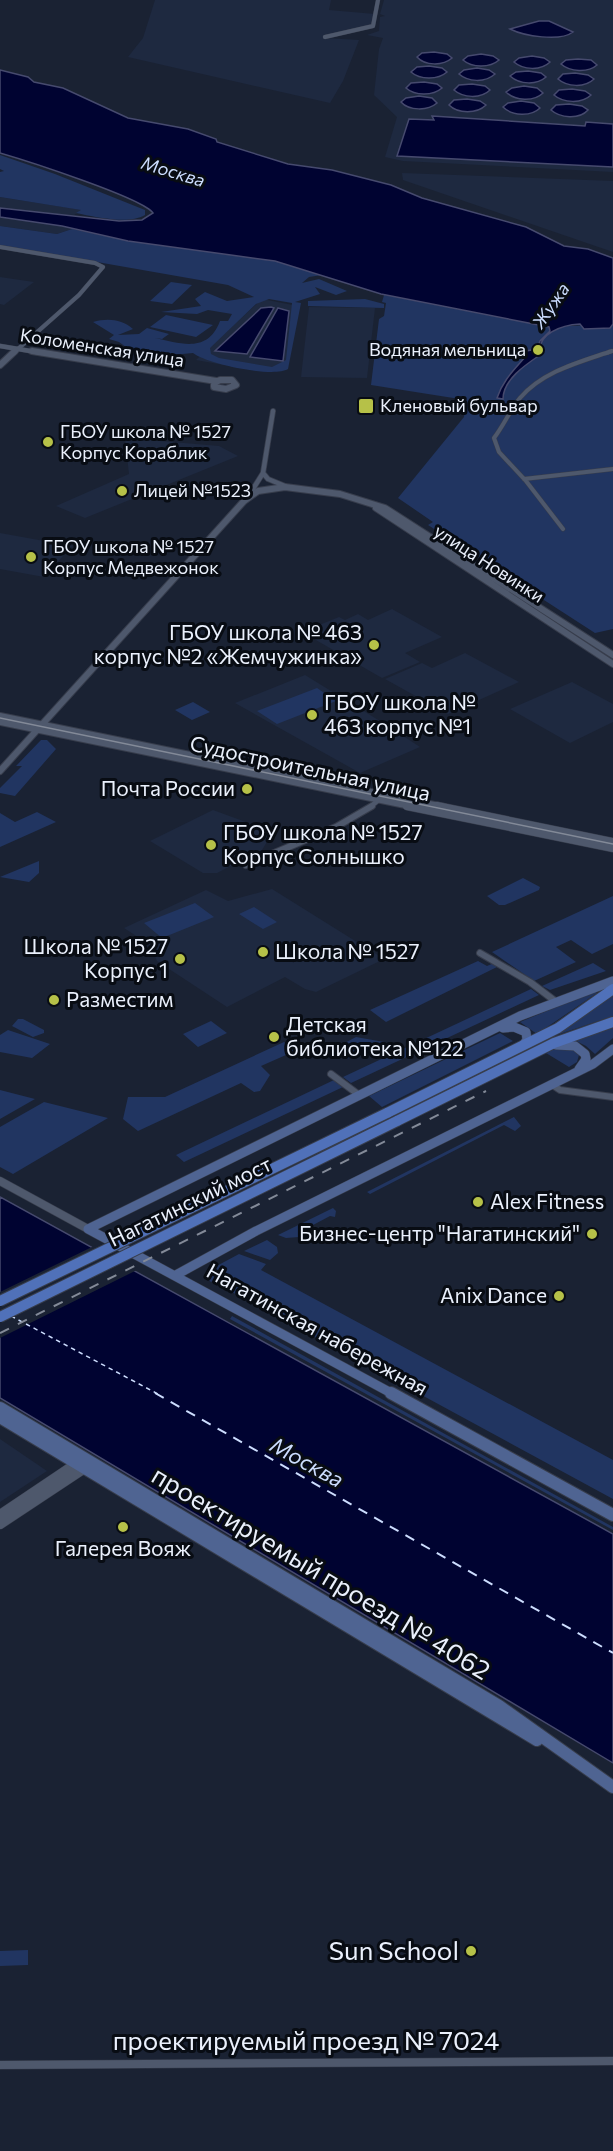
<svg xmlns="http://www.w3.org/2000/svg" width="613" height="2151" font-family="Commissioner,sans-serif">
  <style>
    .built { fill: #1e2940 }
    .green { fill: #213561; fill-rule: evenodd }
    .water { fill: #000331; stroke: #464a6e; stroke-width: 1.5 }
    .pier { fill: #1a2233 }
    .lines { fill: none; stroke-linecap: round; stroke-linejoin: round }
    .ferry-far1 { stroke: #ccddfe; stroke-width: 1.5; stroke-dasharray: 4.5 4; stroke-linecap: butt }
    .ferry { stroke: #ccddfe; stroke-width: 2; stroke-dasharray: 10 8; stroke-linecap: butt }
    .pedestrian-far1-casing { stroke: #373d4c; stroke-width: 4 }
    .pedestrian-casing { stroke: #373d4c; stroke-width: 5 }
    .minor-far3-casing { stroke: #373d4c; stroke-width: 4.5 }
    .minor-far2-casing { stroke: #373d4c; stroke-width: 6 }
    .minor-far1-casing { stroke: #373d4c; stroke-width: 8 }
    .minor-casing { stroke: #373d4c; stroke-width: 9 }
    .tertiary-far3-casing { stroke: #373d4c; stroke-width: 5 }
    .tertiary-far2-casing { stroke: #373d4c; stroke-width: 8 }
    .tertiary-far1-casing { stroke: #373d4c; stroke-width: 9 }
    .tertiary-casing { stroke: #373d4c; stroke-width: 11 }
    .secondary-far1-casing { stroke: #373d4c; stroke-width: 10 }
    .secondary-casing { stroke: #373d4c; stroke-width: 14 }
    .primary-casing { stroke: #373d4c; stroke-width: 12 }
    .pedestrian-far1 { stroke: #4e586c; stroke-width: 3 }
    .pedestrian { stroke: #4e586c; stroke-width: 4 }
    .minor-far3 { stroke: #4e586c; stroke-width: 4 }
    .minor-far2 { stroke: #4e586c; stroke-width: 4.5 }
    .minor-far1 { stroke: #4e586c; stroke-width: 6 }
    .minor { stroke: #4e586c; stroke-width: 8 }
    .tertiary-far3 { stroke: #4e586c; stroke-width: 4.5 }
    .tertiary-far2 { stroke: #4e586c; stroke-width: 6 }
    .tertiary-far1 { stroke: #4e586c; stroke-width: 8 }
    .tertiary { stroke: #4e586c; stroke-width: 10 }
    .secondary-far1 { stroke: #4f6492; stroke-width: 9 }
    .secondary { stroke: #4f6492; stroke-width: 12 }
    .primary { stroke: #5071b9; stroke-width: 10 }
    .tram { stroke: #838a98; stroke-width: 1.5 }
    .rail { stroke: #838a98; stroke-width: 2; stroke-dasharray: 10 10; stroke-linecap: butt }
    .primary-bridge-casing { stroke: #373d4c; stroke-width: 12; stroke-linecap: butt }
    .primary-bridge { stroke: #5071b9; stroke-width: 10 }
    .poi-dot { fill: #b6c148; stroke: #080c13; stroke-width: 2 }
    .labels { text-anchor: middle; stroke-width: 6; stroke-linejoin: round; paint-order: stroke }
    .far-water-label { font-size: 18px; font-style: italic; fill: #ccddfe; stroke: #080c13 }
    .far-street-label { font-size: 18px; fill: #eaf0fc; stroke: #080c13 }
    .far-poi-label { font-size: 18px; fill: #eaf0fc; stroke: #080c13; text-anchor: start }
    .poi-label { font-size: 21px; fill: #eaf0fc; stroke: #080c13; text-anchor: start }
    .street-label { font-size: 21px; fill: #eaf0fc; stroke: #080c13 }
    .water-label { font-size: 22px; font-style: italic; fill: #ccddfe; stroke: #080c13 }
    .near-street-label { font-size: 26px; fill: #eaf0fc; stroke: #080c13 }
    .near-poi-label { font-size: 26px; fill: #eaf0fc; stroke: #080c13; text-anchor: end }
  </style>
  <rect width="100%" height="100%" fill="#1a2233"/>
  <path class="built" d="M155,0h176l-2,10 46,4 -2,9 -6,3 -42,12 34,2 -16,41 -13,22 -202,-46 15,-19z
    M384,0h229v172l-210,-11 -18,-4 12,-40 -23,-22 5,-46 4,-11 -16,-3 12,-4 1,-14 5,-1 -5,-2z
    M402,173l211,8v71l-210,-72z
    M0,197l83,13 -9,5 -44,-2 -30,-5z
    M0,217l61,9 11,3 -15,5 -57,-8z
    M0,277l34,5 -30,23 -4,-1z
    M262,299l36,7 -12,63 -29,2 -61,-11z
    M309,307l66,1 -8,70 -66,-1z
    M125,438l94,8 19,10 -153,62 -29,-12 73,-32z
    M0,533l72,13 -28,31 -44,-8z
    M392,609l50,28 -37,16 15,9 -38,16 -80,-46 37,-15 6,3 13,-6 10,6z
    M465,653l54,29 -71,32 -63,-35 37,-16 10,5z
    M305,675l83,51 32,21 -60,26 -125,-70z
    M572,682l41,22v18l-43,21 -60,-34z
    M213,810l60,22 -11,18 -45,23h-14l-53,-32z
    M272,889l112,70 -68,33 -11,-3 -20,-12 -58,30 -70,-46 -7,-16 -26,-17 82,-38 22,11z
    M0,1439l47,32 -47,31z"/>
  <path class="green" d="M0,155l55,19 90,36v5c-17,10 -49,2 -69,-2l5,-3 -81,-13v-25l4,-1 -4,-2z
    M0,226l57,8 15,-5 56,12 147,20 47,14 -13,2 -7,6 17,-4 28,12 -11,4 -21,-8 5,7 -25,8 6,1 -13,66c-15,9 -81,-5 -95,-16l-21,2 -42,-5 -11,-8 -10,-3 5,-4 -21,-13c14,-4 29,-3 40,7l-15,6 21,-1 8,-6 22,6 -7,5 -7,-1c27,6 53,15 65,-17h8l4,-7 -24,-4 -11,4 -36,-2 40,-6 -6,-7 10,-7 22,9 27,-4 -26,-12 -228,-40zM269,299l23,4 -6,57 -14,7 -53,-9 -8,-4 -1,-6 46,-44z
    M171,282l21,3 -20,19 -22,-3z
    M384,295l165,32 64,-3v305l-18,4 -167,-108 5,-3 -35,-24 66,-81 2,-17 -95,-15 8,-66 5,-3 2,-13 -4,-1z
    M365,299l19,5v4l-76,-2v-5z
    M166,315l47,10 -17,12 -46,-10z
    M317,688l19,13 -59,23 -20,-13z
    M193,702l17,10 -18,8 -17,-10z
    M41,740h6l9,9 -41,47 -15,-3v-5l22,-22h-6z
    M37,812l19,10 -56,25v-34l15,9z
    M39,861v12l-10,9 -29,-5z
    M523,878l17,9 -1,3 -34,15h-6l-12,-9z
    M613,896v48l-21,10 -21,-14 -15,7 20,15 -42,19 -42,-29z
    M195,903l19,14 -52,21 -18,-15z
    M254,907l23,15 -14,7 -24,-15z
    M478,961l9,5 7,-3 5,3 -113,56 -16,-12z
    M593,963l13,8 -56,19 -8,-4z
    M531,989l8,6 -188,88 -8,-6z
    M595,991l2,2 -60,41 -17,-12z
    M613,995v21l-65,22z
    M18,1019h5l21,11v3l-11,4 -21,-11z
    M211,1021l16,12 -29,14 -15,-13z
    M613,1026v12l-18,16 -9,-8 -12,-6z
    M8,1030l42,14 -18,14 -32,-6v-17z
    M500,1033l13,8 -131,66 -13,-11z
    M356,1037l28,5 -37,17 -10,-12z
    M284,1042l11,9 -34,15 9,9 -10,16 -6,1 -13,-9 -103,48 -15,-12 5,-22h37z
    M556,1048l17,2 6,5 -2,7 -8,5 -23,-14z
    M334,1080l9,7 -159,75 -8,-7z
    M0,1090l35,9 -35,20z
    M44,1102l64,16 -95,56 -13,-7v-40z
    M514,1117l7,9 -6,5 -11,-6 -134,69 -3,-2z
    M333,1208l3,3 -1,6 -5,-1 -32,17 1,4 -13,1 -8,-3z
    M267,1240l10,7 1,6 -8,7 -26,-9z
    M239,1254l27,10 -5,6 352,190v39l-394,-214 -4,-5 -4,2 -3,-3 3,-10z
    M232,1316l381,211v3l-383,-211z
    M28,1950v15l-28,1v-15z"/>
  <path class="water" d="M539,21h10l24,11c-13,10 -49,4 -63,-3z
    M434,52l13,2 5,4c-9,8 -27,8 -35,-1l5,-4z
    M481,54l12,2 6,4c-9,8 -27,8 -36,0l5,-4z
    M532,56l12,2 6,4c-9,9 -27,8 -36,0l5,-4z
    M578,59l13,1 6,5c-9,8 -27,7 -36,-1l5,-4z
    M429,66l13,2 5,4c-9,8 -27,8 -36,0l6,-5z
    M477,68l12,2 6,4c-10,9 -27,8 -36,0l5,-4z
    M0,70l28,7 6,5 29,6 65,30 60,11 28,10 1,3 71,22 44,6 59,15 31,13 104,29 38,19 24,3 25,9v66l-3,4 -26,1 -4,-5c-17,1 -44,9 -40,31 -15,10 -37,25 -37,44l-6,-1c6,-18 17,-28 29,-42v-5l11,-2 3,-8 10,-10 -1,-4 -168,-33 -106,-33 -147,-20 -66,-15 -62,-9v-9l119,13 23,-1 11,-7c-10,-15 -129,-53 -153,-60z
    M528,71l13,2 5,4c-9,8 -26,8 -36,-1l6,-4z
    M575,73l13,2 6,4c-9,9 -27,8 -36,0l5,-5z
    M424,82l13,2 5,4c-9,8 -27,8 -36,0l5,-5z
    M472,84l13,2 5,4c-9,9 -27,8 -36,0l5,-5z
    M524,86l13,2 6,5c-9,9 -28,8 -37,-1l6,-4z
    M572,89l13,2 6,4c-9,9 -28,8 -37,0l5,-5z
    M419,96l13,2 5,5c-9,8 -28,8 -36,-1l5,-4z
    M467,99l13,2 6,4c-9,9 -28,9 -37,0l5,-5z
    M521,101l13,2 6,5c-9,9 -28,8 -37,-1l5,-4z
    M569,104l13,2 6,4c-9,10 -28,8 -37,0l5,-5z
    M432,116l153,10 1,-4 27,2v43l-216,-11 12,-37 25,1z
    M271,307l3,1 -27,46 -32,-3 46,-43z
    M278,308l11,3 -6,50 -33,-4z
    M0,1197l613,337v229l-613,-365z"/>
  <path class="pier" d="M96,1245l43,24 -139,69v-46z"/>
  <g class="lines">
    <path class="ferry-far1" d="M11,1316l147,78"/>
    <path class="ferry" d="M155,1393l458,260"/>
    <defs>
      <path id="pedestrian-far1" d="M608,353l5,-2"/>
      <path id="pedestrian" d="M524,479l89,-10
        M563,529l-37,-48 -27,-29 -5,-14c10,-13 16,-28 26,-40 23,-27 60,-36 92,-47"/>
      <path id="minor-far3" d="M325,37l48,-11 5,-26
        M0,247l95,16 8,4 -24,28 -61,54"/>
      <path id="minor-far2" d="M263,473l5,6 17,7
        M248,497l15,-24 10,-62
        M370,807l11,-9"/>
      <path id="minor-far1" d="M246,865l90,-38 36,-21
        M480,953l50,29 25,19
        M331,1074l28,21
        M551,1084l9,6 53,7"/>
      <path id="minor" d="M0,2065l613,-4"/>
      <path id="tertiary-far3" d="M0,346l42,7
        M14,353l4,-4"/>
      <path id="tertiary-far2" d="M32,351l184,30
        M0,365l15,-14
        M220,380h12l4,5 -10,4 -12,-2v-4z
        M376,508l237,156
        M0,716l444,91
        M0,722l415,85
        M0,771l244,-270 14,-10 27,-4 55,7 45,14 228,147"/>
      <path id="tertiary-far1" d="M407,806l206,42
        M437,806l176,36
        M0,1181l88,48"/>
      <path id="tertiary" d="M0,1515l79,-53
        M0,1524l86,-57"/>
      <path id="secondary-far1" d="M503,1028l11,-1 12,5 1,8 -4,5
        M556,1045l19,1 10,8 1,5 -7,10
        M88,1229l305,165
        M88,1229l432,-213 93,-35
        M176,1275l80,-44 337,-167 20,-15"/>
      <path id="secondary" d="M391,1393l222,122
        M0,1408l499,298 114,81
        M0,1417l537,323"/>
      <path id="primary" d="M387,1113l171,-85 55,-39
        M397,1121l157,-78 59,-21"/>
    </defs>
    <use href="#pedestrian-far1" class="pedestrian-far1-casing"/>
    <use href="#pedestrian" class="pedestrian-casing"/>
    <use href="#minor-far3" class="minor-far3-casing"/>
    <use href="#minor-far2" class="minor-far2-casing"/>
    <use href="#minor-far1" class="minor-far1-casing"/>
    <use href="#minor" class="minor-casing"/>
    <use href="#tertiary-far3" class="tertiary-far3-casing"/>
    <use href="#tertiary-far2" class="tertiary-far2-casing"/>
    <use href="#tertiary-far1" class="tertiary-far1-casing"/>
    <use href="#tertiary" class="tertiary-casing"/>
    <use href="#secondary-far1" class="secondary-far1-casing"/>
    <use href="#secondary" class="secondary-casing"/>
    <use href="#primary" class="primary-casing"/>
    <use href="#pedestrian-far1" class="pedestrian-far1"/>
    <use href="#pedestrian" class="pedestrian"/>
    <use href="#minor-far3" class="minor-far3"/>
    <use href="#minor-far2" class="minor-far2"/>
    <use href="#minor-far1" class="minor-far1"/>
    <use href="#minor" class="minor"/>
    <use href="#tertiary-far3" class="tertiary-far3"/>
    <use href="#tertiary-far2" class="tertiary-far2"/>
    <use href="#tertiary-far1" class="tertiary-far1"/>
    <use href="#tertiary" class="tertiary"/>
    <use href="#secondary-far1" class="secondary-far1"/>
    <use href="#secondary" class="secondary"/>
    <use href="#primary" class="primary"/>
    <path class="tram" d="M0,718l613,126"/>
    <path class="rail" d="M0,1333l486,-242"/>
    <defs>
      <path id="primary-bridge" d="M0,1301l387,-188
        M0,1317l397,-196"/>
    </defs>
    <use href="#primary-bridge" class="primary-bridge-casing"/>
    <use href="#primary-bridge" class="primary-bridge"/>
  </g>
  <g class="poi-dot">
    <circle cx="538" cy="350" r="6"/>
    <rect x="358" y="398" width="16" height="16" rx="3"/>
    <circle cx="48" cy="442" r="6"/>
    <circle cx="122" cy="491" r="6"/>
    <circle cx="31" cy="557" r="6"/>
    <circle cx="374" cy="645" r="6"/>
    <circle cx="312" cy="715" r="6"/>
    <circle cx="247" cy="789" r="6"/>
    <circle cx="211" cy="845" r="6"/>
    <circle cx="263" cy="952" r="6"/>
    <circle cx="180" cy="959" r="6"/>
    <circle cx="54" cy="1000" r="6"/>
    <circle cx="274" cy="1037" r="6"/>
    <circle cx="478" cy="1202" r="6"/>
    <circle cx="592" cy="1234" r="6"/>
    <circle cx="559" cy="1296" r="6"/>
    <circle cx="123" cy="1527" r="6"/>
    <circle cx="471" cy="1951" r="6"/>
  </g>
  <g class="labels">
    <g class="far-water-label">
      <text transform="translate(173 172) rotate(17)" y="6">Москва</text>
      <text transform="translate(551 306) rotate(-55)" y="6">Жужа</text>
    </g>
    <g class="far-street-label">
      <text transform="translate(102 348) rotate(9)" y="6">Коломенская улица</text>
      <text transform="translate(489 564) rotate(33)" y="6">улица Новинки</text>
    </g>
    <g class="far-poi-label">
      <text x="526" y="356" text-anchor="end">Водяная мельница</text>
      <text x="380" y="412">Кленовый бульвар</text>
      <text x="60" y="438">ГБОУ школа № 1527<tspan x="60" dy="21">Корпус Кораблик</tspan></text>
      <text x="134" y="497">Лицей №1523</text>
      <text x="43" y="553">ГБОУ школа № 1527<tspan x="43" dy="21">Корпус Медвежонок</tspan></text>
    </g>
    <g class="poi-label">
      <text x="362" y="640" text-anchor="end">ГБОУ школа № 463<tspan x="362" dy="24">корпус №2 «Жемчужинка»</tspan></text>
      <text x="324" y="710">ГБОУ школа №<tspan x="324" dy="24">463 корпус №1</tspan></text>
      <text x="235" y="796" text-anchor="end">Почта России</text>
      <text x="223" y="840">ГБОУ школа № 1527<tspan x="223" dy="24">Корпус Солнышко</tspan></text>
      <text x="168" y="954" text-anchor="end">Школа № 1527<tspan x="168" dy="24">Корпус 1</tspan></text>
      <text x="275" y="959">Школа № 1527</text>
      <text x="66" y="1007">Разместим</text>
      <text x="286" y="1032">Детская<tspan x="286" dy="24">библиотека №122</tspan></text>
      <text x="490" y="1209">Alex Fitness</text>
      <text x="580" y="1241" text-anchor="end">Бизнес-центр "Нагатинский"</text>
      <text x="547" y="1303" text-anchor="end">Anix Dance</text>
      <text x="123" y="1556" text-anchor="middle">Галерея Вояж</text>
    </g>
    <g class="street-label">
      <text transform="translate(310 769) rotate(12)" y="7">Судостроительная улица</text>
      <text transform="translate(190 1202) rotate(-26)" y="7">Нагатинский мост</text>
      <text transform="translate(317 1330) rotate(29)" y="7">Нагатинская набережная</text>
    </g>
    <g class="water-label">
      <text transform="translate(307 1462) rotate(29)" y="8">Москва</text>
    </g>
    <g class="near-street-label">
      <text transform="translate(321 1573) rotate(31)" y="9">проектируемый проезд № 4062</text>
      <text x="306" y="2050">проектируемый проезд № 7024</text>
    </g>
    <g class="near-poi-label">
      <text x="459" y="1960">Sun School</text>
    </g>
  </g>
</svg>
